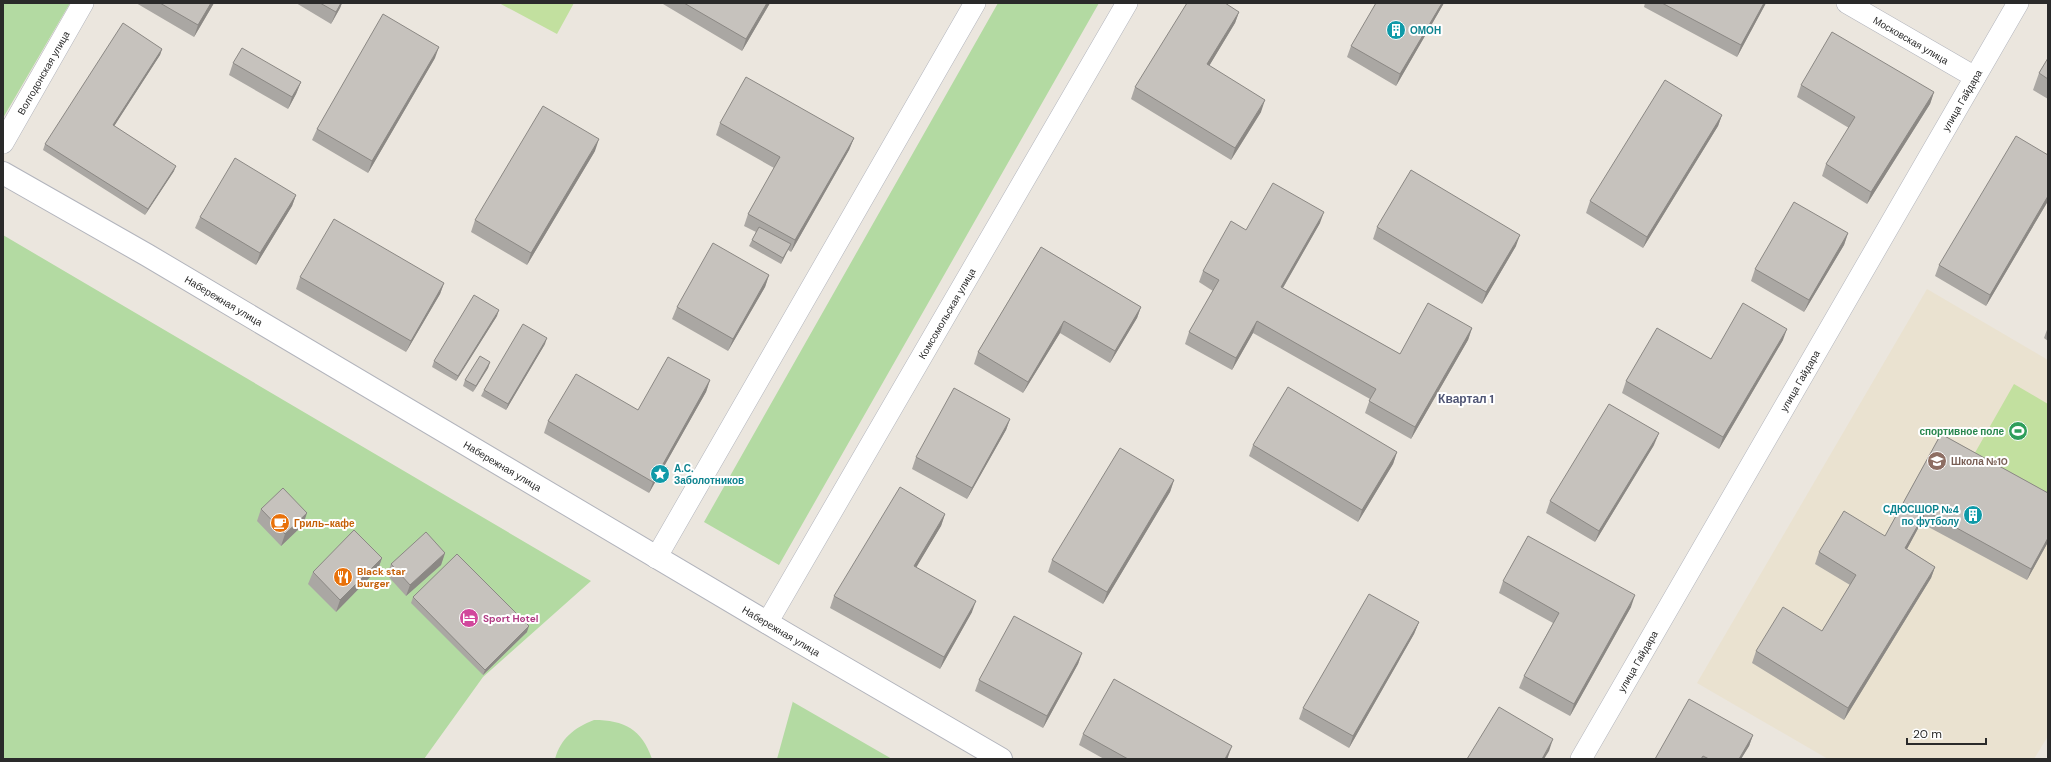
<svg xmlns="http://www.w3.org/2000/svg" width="2051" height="762" font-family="'DM Sans',sans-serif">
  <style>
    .education { fill: #eae2d0 }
    .green { fill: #b3daa2 }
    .pitch { fill: #c2e09f }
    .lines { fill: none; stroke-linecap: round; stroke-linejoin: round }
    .street-casing { stroke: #b2b4bc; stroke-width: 22 }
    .secondary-casing { stroke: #b2b4bc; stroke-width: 24 }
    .street { stroke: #fff; stroke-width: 21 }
    .secondary { stroke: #fff; stroke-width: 22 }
    .wall { fill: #aaa7a3 }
    .shaded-wall { fill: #8b8884 }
    .building { fill: #c6c2bd; stroke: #8b8884 }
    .labels { text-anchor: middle; stroke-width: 4; stroke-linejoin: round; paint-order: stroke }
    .culture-label { font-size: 10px; font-weight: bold; fill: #0d838f; stroke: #fff; text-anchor: start }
    .street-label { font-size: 10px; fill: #2a2a2a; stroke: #fff }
    .leisure-label { font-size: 10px; font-weight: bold; fill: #27864d; stroke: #fff; text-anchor: end }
    .education-label { font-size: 10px; font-weight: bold; fill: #785e54; stroke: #fff; text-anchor: start }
    .food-label { font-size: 10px; font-weight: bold; fill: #c56008; stroke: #fff; text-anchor: start }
    .hotel-label { font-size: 10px; font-weight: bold; fill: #b23c85; stroke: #fff; text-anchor: start }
    .quarter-label { font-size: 12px; font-weight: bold; fill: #505675; stroke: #fff }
  </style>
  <rect width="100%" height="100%" fill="#ebe6de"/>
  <path class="education" d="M1927,289l121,71v376l-14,23h-206l-131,-76z"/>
  <path class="green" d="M3,3h67l-67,115z
    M998,3h101l-320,562 -75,-43z
    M3,235l588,346 -108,96 -59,82h-421z
    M793,701v1l99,57h-115z
    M594,720c30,0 48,9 58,39h-97c6,-21 19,-31 39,-39z"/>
  <path class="pitch" d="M499,3h75l-17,31z
    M2014,384l34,20v98l-76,-44z"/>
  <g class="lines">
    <defs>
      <g id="street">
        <path id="s1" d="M1847,3l128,74"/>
        <path id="s2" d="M3,143l80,-140"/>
        <path d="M656,558l319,-555"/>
        <path id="s3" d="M767,623l360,-620"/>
        <path id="s4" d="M1581,759l437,-756"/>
      </g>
      <g id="secondary">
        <path id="s5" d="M3,173l144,82 641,380 213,124"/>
      </g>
    </defs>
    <use href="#street" class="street-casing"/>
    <use href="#secondary" class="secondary-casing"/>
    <use href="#street" class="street"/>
    <use href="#secondary" class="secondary"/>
  </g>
  <path class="wall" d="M136,3h78l-20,34z
    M296,3h46l-2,5 -9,16z
    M663,3h107l-28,48 -79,-47z
    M1444,3l-48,83 -49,-29 4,-11z
    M1645,3h121l-29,54 -93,-50z
    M1239,12l-4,11 -26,43 52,46 -30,48 -100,-61 4,-12z
    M162,49l-2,6 -46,71 60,45 -29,44 -102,-65 2,-6z
    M435,58l-67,115 -56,-33 5,-11z
    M2048,58v41l-15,-9 6,-17z
    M233,63l68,19 -5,12 -8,15 -59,-34z
    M1801,85l133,7 -4,12 -63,100 -45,-28 4,-12 23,-36 -52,-31z
    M1722,115l-4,11 -75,122 -57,-35 4,-12z
    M720,123l134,15 -5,12 -58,102 -3,-2 -7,14 -32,-18 7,-14 -12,-6 4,-12 26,-46 -58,-33z
    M595,151l-68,114 -56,-33 4,-12z
    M2048,155v46l-62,105 -51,-30 4,-11z
    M296,195l-4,11 -36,59 -61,-37 5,-11z
    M1320,223l-37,65 117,66 72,-26 -4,12 -57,99 -46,-26 5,-14 -117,-66 -21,37 -47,-26 4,-12 24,-41 -14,-9 4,-11 43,-41z
    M1377,227l139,19 -34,58 -109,-65z
    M1848,233l-4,12 -40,67 -53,-31 4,-12z
    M1041,247l100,60 -4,11 -27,45 -50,-30 -37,60 -49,-29 4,-12z
    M769,275l-4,12 -37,64 -56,-32 5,-12z
    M300,277l144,6 -4,11 -34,58 -110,-63z
    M497,316l-41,65 -24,-14 2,-6z
    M2048,327v14l-4,-3z
    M1783,340l-64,109 -97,-56 4,-12z
    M545,344l-39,66 -25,-14 3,-6z
    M490,362l-2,6 -15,24 -10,-6 2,-6z
    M710,380l-4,12 -57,101 -105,-60 4,-12 90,-11z
    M1010,419l-4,11 -39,69 -55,-30 4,-12z
    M1941,434l107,59v49l-21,38 -106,-57 -14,26 28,18 -4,11 -87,142 -92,-57 4,-12 66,-20 28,-46 -35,-21 4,-12 66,-16z
    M1253,445l144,7 -4,12 -35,58 -109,-66z
    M1654,445l-59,97 -49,-29 4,-12z
    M1174,480l-4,12 -67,112 -55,-32 4,-12z
    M261,509l42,16 -22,21 -24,-25z
    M945,514l-4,12 -25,41 56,45 -32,57 -110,-61 4,-12z
    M445,553l-4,12 -35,31 -19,-21 4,-11z
    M382,558l-4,11 -42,43 -28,-28 5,-12z
    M1503,581l128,26 -61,109 -51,-28 5,-12 29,-53 -54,-30z
    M413,597l114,35 -44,43 -72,-72z
    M1419,622l-5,12 -65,114 -50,-29 4,-11z
    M1082,653l-4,11 -35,64 -68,-37 4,-11z
    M1083,734l145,23 -1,2h-123l-25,-14z
    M1753,735l-4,11 -8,13h-86z"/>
  <path class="shaded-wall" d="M211,3h3l-20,34 4,-12z
    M341,3h1l-2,5 -9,16 5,-12z
    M767,3h3l-28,48 4,-12z
    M1442,3h2l-48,83 4,-12z
    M1764,3h2l-29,54 4,-12z
    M1239,12l-4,11 -32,53 4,-12z
    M439,47l-4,11 -67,115 4,-12z
    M162,49l-2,6 -49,76 2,-6z
    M301,82l-5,12 -8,15 4,-12z
    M1934,92l-4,12 -63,100 4,-12z
    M1265,100l-4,12 -30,48 4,-12z
    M1722,115l-4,11 -75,122 4,-11z
    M854,138l-5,12 -58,102 4,-12z
    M599,139l-4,12 -68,114 4,-12z
    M176,166l-2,5 -29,44 3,-6z
    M296,195l-4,11 -36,59 4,-12z
    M2048,196v5l-62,105 4,-11z
    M1324,212l-4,11 -43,75 4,-11z
    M1848,233l-4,12 -40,67 5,-12z
    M1520,235l-4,11 -34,58 4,-12z
    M791,244l-10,20 2,-6z
    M769,275l-4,12 -37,64 5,-12z
    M444,283l-4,11 -34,58 5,-11z
    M1141,307l-4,11 -27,45 5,-12z
    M499,310l-2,6 -41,65 2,-5z
    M1064,321l-4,12 -37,60 5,-11z
    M1257,321l-4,12 -21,37 4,-12z
    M1472,328l-4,12 -57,99 4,-12z
    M1787,329l-4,11 -64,109 4,-12z
    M547,338l-2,6 -39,66 2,-6z
    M490,362l-2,6 -15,24 3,-6z
    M710,380l-4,12 -57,101 4,-11z
    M1010,419l-4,11 -39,69 5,-11z
    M1659,433l-5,12 -59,97 4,-11z
    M1397,452l-4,12 -35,58 4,-12z
    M1174,480l-4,12 -67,112 4,-12z
    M1926,511l-5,12 -20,37 4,-12z
    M307,513l-4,12 -22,21 4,-12z
    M945,514l-4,12 -31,52 4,-12z
    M2048,538v4l-21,38 4,-11z
    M445,553l-4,12 -35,31 4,-11z
    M382,558l-4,11 -42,43 4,-12z
    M1935,567l-4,11 -87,142 4,-12z
    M1635,595l-4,12 -61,109 4,-12z
    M976,601l-4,11 -32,57 4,-12z
    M1419,622l-5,12 -65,114 4,-12z
    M529,626l-2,6 -44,43 2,-5z
    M1082,653l-4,11 -35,64 4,-12z
    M1753,735l-4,11 -8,13h-2z
    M1553,739l-4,12 -5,8h-2z
    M1232,746l-4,11 -1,2h-2z"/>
  <path class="building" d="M160,3h51l-13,22z
    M320,3h21l-5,9z
    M684,3h83l-21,36z
    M1187,3h38l14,9 -32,52 58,36 -30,48 -100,-61z
    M1376,3h66l-42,71 -49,-28z
    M1662,3h102l-23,42z
    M383,14l56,33 -67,114 -55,-32z
    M123,23l39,26 -49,76 63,41 -28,43 -103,-65z
    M1832,32l102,60 -63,100 -45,-28 29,-47 -54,-32z
    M242,48l59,34 -9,15 -59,-34z
    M2048,58v21l-9,-6z
    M746,77l108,61 -59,102 -47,-26 32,-57 -60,-34z
    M1665,80l57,35 -75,122 -57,-36z
    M543,106l56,33 -68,114 -56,-33z
    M2016,136l32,19v41l-58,99 -51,-30z
    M235,158l61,37 -36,58 -60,-36z
    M1411,170l109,65 -34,57 -109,-65z
    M1273,183l51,29 -43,75 119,67 28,-51 44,25 -57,99 -46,-26 7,-12 -119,-68 -21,37 -47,-26 30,-52 -16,-9 28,-50 15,9z
    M1794,202l54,31 -39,67 -54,-31z
    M334,219l110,64 -33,58 -111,-64z
    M759,227l32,17 -8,14 -31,-18z
    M713,243l56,32 -36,64 -56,-32z
    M1041,247l100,60 -26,44 -51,-30 -36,61 -50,-30z
    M474,295l25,15 -41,66 -24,-15z
    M1743,303l44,26 -64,108 -97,-56 31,-53 54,31z
    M523,324l24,14 -39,66 -24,-14z
    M480,356l10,6 -14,24 -11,-6z
    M668,357l42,23 -57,102 -105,-61 28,-47 62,36z
    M1288,387l109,65 -35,58 -109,-65z
    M954,388l56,31 -38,69 -56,-31z
    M1609,404l50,29 -60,98 -49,-30z
    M1941,434l107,59v45l-17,31 -105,-58 -21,37 30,19 -87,141 -92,-57 27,-44 39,24 34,-56 -37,-23 25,-41 41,25z
    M1120,448l54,32 -67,112 -55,-32z
    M900,487l45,27 -31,52 62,35 -32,56 -110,-61z
    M283,488l24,25 -22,21 -24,-25z
    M354,530l28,28 -42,42 -27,-28z
    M426,532l19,21 -35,32 -19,-21z
    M1528,536l107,59 -61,109 -50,-28 35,-63 -56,-32z
    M457,554l72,72 -44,44 -72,-73z
    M1369,594l50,28 -66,114 -50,-28z
    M1014,616l68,37 -35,63 -68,-36z
    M1114,679l118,67 -7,13h-97l-45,-25z
    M1689,699l64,36 -14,24h-30l-6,-3 -2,3h-46z
    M1499,707l54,32 -11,20h-75z"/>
  <defs>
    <symbol id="building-disc" viewBox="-11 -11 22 22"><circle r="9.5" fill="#0f9aa8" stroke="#fff"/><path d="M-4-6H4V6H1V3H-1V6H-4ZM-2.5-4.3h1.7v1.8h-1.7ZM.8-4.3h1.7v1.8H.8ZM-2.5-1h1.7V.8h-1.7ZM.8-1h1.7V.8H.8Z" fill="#fff"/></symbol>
    <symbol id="stadium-disc" viewBox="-11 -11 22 22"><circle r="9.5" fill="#2e9e5b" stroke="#fff"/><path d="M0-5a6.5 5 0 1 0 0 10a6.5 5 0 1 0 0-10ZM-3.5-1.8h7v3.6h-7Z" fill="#fff"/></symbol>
    <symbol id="school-disc" viewBox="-11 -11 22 22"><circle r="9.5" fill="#8d6e63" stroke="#fff"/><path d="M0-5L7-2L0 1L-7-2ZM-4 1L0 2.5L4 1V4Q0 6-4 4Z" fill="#fff"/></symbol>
    <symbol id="sight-disc" viewBox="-11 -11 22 22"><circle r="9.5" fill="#0f9aa8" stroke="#fff"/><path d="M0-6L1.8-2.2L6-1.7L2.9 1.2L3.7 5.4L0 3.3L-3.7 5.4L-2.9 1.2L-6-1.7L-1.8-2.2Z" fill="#fff"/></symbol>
    <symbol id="cafe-disc" viewBox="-11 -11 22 22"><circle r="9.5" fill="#e8710a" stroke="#fff"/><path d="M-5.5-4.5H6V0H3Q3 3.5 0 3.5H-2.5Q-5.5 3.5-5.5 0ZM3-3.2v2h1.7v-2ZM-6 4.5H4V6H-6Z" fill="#fff"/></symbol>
    <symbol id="restaurant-disc" viewBox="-11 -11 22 22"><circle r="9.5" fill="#e8710a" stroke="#fff"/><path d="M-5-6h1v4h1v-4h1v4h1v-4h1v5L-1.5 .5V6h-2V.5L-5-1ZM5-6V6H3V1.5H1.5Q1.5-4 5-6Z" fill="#fff"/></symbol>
    <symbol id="hotel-disc" viewBox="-11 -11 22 22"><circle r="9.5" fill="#d1479c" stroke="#fff"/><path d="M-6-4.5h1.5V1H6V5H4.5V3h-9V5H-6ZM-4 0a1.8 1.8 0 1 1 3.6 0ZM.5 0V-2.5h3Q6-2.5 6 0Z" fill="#fff"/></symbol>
  </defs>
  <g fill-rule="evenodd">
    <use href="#building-disc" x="1385" y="19" width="22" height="22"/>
    <use href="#stadium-disc" x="2007" y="420" width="22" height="22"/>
    <use href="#school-disc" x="1926" y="450" width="22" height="22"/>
    <use href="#sight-disc" x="649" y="463" width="22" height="22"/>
    <use href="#building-disc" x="1962" y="504" width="22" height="22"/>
    <use href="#cafe-disc" x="269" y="512" width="22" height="22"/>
    <use href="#restaurant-disc" x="332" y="566" width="22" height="22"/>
    <use href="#hotel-disc" x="458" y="607" width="22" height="22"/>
  </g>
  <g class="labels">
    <g class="culture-label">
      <text x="1410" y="34">ОМОН</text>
      <text x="674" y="472">А.С.<tspan x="674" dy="12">Заболотников</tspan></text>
      <text x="1959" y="513" text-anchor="end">СДЮСШОР №4<tspan x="1959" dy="12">по футболу</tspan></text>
    </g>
    <g class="street-label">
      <text dy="4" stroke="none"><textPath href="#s1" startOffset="74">Московская улица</textPath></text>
      <text dy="4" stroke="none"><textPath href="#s2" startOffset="81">Волгодонская улица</textPath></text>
      <text dy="4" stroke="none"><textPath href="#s4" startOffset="761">улица Гайдара</textPath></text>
      <text dy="4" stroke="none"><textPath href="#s5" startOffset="255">Набережная улица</textPath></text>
      <text dy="4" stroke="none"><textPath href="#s3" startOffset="358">Комсомольская улица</textPath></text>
      <text dy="4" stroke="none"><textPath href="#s4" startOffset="437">улица Гайдара</textPath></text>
      <text dy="4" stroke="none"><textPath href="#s5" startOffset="579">Набережная улица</textPath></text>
      <text dy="4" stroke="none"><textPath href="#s5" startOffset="903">Набережная улица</textPath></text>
      <text dy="4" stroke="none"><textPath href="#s4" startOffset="113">улица Гайдара</textPath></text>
    </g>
    <g class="leisure-label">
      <text x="2004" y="435">спортивное поле</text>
    </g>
    <g class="education-label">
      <text x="1951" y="465">Школа №10</text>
    </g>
    <g class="food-label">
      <text x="294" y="527">Гриль-кафе</text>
      <text x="357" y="575">Black star<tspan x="357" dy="12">burger</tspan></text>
    </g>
    <g class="hotel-label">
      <text x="483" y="622">Sport Hotel</text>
    </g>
    <g class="quarter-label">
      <text x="1466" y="403">Квартал 1</text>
    </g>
  </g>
  <rect width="2051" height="762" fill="none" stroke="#2a2a2a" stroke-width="8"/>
  <path d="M1907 738v6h79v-6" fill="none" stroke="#2a2a2a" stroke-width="2"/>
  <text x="1913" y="738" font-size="12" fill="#2a2a2a" stroke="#ffffff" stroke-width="3" paint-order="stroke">20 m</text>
</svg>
